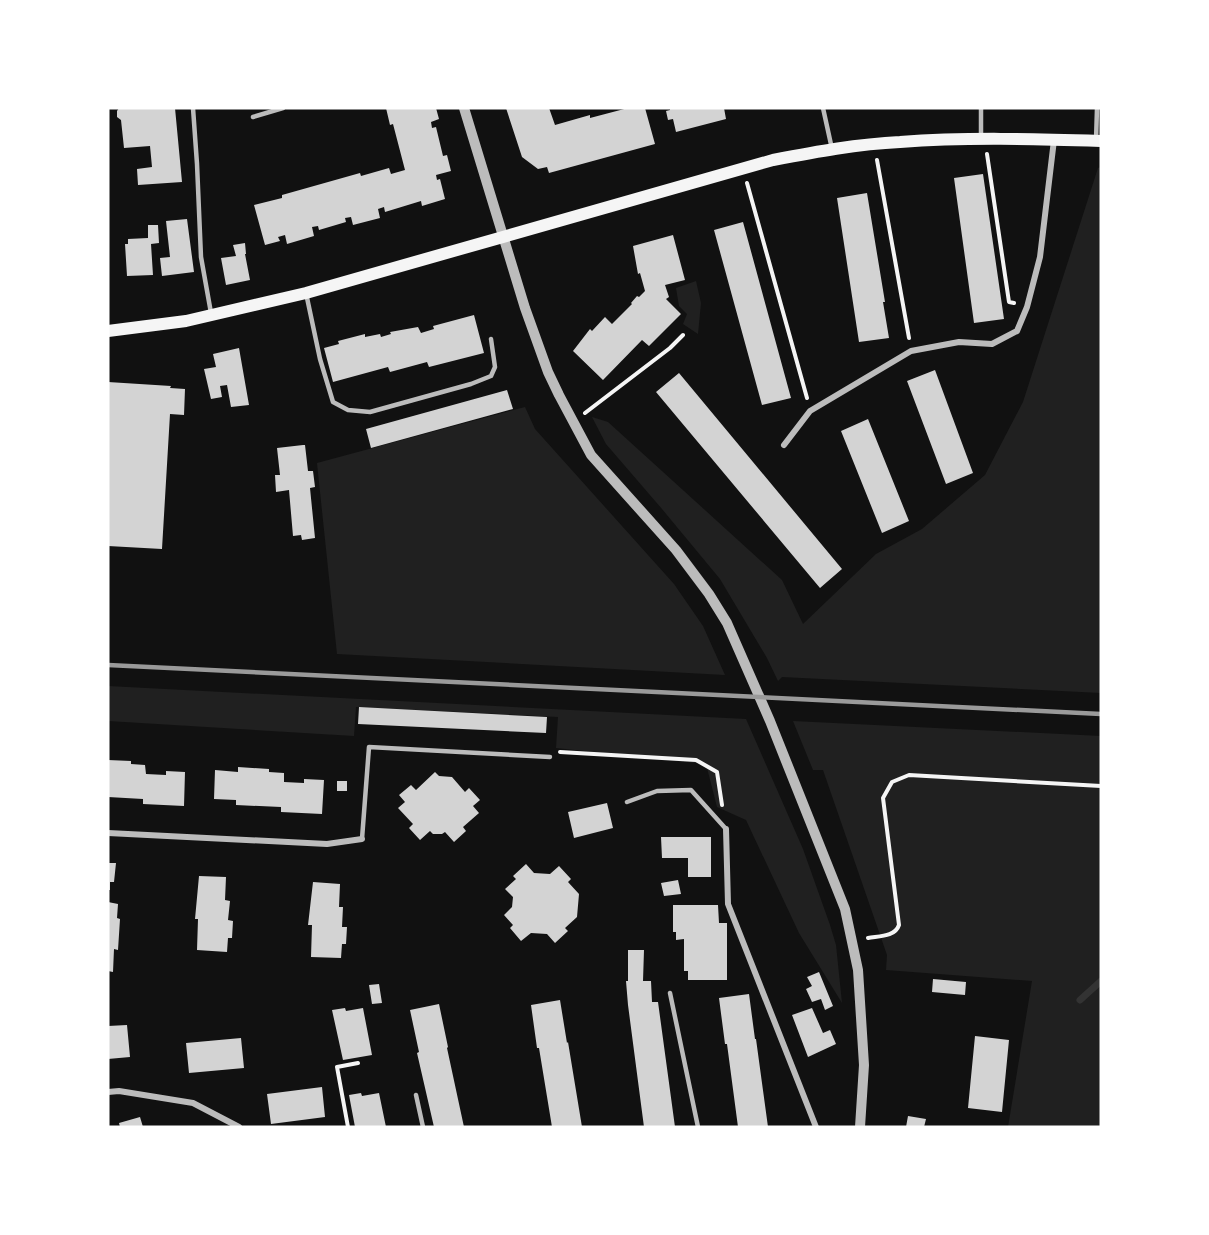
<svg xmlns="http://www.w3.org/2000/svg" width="1209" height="1235" font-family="'Noto Sans',sans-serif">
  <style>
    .green { fill: #202020 }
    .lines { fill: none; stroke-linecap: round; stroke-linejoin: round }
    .stream { stroke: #333; stroke-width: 7 }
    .building { fill: #d3d3d3 }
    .path { stroke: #f5f5f5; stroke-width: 4 }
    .service { stroke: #bcbcbc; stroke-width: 4.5 }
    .minor { stroke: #bcbcbc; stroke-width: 6 }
    .tertiary { stroke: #bcbcbc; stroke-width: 10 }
    .secondary { stroke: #f5f5f5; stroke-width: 12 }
    .rail { stroke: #9a9a9a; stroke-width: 4.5 }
  </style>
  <rect width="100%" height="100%" fill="#111"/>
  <path class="green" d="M1101,167v526l-319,-16 -4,4 -11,-23 -47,-79 -58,-70 -56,-65 -14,-27 16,5 174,158 21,44 73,-70 46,-25 63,-54 38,-73 75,-234z
    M696,281l5,22 -3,31 -15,-10 4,-10 -8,-8 -3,-18z
    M525,407l10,22 139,155 29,42 22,49 -388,-21 -20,-191z
    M108,686l638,33 57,130 27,76 6,20 6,58 -43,-70 -53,-113 -29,-13 -11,-43 -150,-16 2,-31 -202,-10 -2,29 -246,-15z
    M793,721l308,15v391h-93l24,-146 -146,-11 1,-15 -64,-185h-10z"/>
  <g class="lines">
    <path class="stream" d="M1080,1000l21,-19"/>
  </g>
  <path class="building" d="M119,108h56l7,74 -44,3 -1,-16 15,-2 -2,-21 -26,2 -3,-28 -4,-3v-6z
    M386,108h50l3,11 -8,3 1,6 4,-1 7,29 4,-1 4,16 -15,4 1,5 3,-1 5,20 -23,7 -1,-5 -36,11 -1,-5 -6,2 2,9 -27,7 -2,-8 -6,1 1,4 -27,8 -1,-4 -6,1 2,9 -27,8 -2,-9 -7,2 2,4 -15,4 -11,-40 28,-7v-3l78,-22 1,3 28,-8 2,6 14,-4 -12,-46 -3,1z
    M506,108h43l6,17 35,-10v3l38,-10h17l10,36 -106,29 -2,-6 -9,2 -16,-12z
    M670,108h54l2,11 -50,13 -3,-13 -5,1 -2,-9 4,-1z
    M983,174l21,145 -30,4 -20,-145z
    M867,193l18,109h-2l6,36 -30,4 -22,-144z
    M187,219l7,53 -32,4 -2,-18 10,-1 -4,-36z
    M743,222l48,176 -29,7 -48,-175z
    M148,225h10l1,18 -8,1 2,31 -26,1 -2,-32h3v-5l20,-1z
    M673,235l12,45 -20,5 4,12 -3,2 15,15 -32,32 -7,-6 -39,40 -30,-29 17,-22 2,2 13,-14 7,7 20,-20 -1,-1 6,-7 2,1 6,-6 -5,-18 -2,1 -5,-28z
    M245,243l1,11h-1l5,26 -24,5 -5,-27 15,-2 -3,-11z
    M474,315l10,38 -55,14 -2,-5 -37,10 -2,-5 -55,15 -9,-34 15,-4 -1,-3 27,-7v3l15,-3 1,3 10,-3 -1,-2 28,-5 3,6 13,-4 -1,-3z
    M239,348l10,57 -18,2 -4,-22 -7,1 2,11 -11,2 -7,-30 12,-2 -3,-13z
    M935,370l38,103 -27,11 -39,-103z
    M679,373l163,196 -22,19 -164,-196z
    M108,382l63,4 -1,2 15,1 -1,26 -14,-1 -8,135 -54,-3z
    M507,390l6,19 -142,39 -5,-19z
    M868,419l41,102 -27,12 -41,-102z
    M303,445h2l3,26h5l2,16 -5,1 5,50 -13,2 -1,-5 -8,1 -4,-46 -13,2 -1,-17h5l-3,-27z
    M359,707l188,10 -1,16 -188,-9z
    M108,760l23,1v3l14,1 1,9 20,1v-4l19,1 -1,34 -41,-2v-5l-35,-2z
    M238,767l31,2v3l15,1v9l20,1v-4l20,1 -2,34 -41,-2v-5l-45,-2v-5l-22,-1 1,-29 23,2z
    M435,772l4,4 13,1 13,15 4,-4 11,12 -7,6 6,7 -16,14 3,4 -12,11 -9,-10 -3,2h-9l-3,-3 -10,9 -11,-12 4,-4 -15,-16 7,-6 -6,-7 12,-10 5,5z
    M337,781h10v10h-10z
    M607,803l6,25 -39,10 -6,-26z
    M661,837h50v40h-23v-19h-26z
    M108,863h8l-2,19h-4v8h-2z
    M526,864l8,9 16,1 9,-8 12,13 -3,3 11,12 -2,23 -12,11 3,3 -13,12 -8,-9 -16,-1 -10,8 -11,-13 3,-3 -9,-10 8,-8 1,-10 -8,-8 11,-10 -3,-3z
    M199,876l27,1 -1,23 5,1 -2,19 5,1 -1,17h-4l-1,14 -30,-2 1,-31h-3z
    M678,880l3,14 -17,2 -3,-13z
    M313,882l27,2 -1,23h4l-1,20h5l-1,17h-4l-1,14 -30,-1 1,-32h-4z
    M108,902l10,2 -1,14 3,1 -2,31 -4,-1 -1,23 -5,-1z
    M673,905h45l1,18h8v57h-39v-9h-4v-32l-8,1v-8h-3z
    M628,950h16l-1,31h8l1,21h6l17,125h-31l-16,-122 -2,-24h2z
    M819,972l14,34 -8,4 -4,-11 -9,3 -6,-13 6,-3 -5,-9z
    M933,979l33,3 -1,13 -33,-3z
    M379,984l3,19 -10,1 -3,-19z
    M749,994l6,45h1l12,88h-30l-11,-83h-2l-6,-46z
    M560,1000l7,43 1,-1 14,85h-30l-13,-79h-2l-6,-43z
    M439,1004l9,43 -1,1 17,79h-30l-17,-74 2,-1 -9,-42z
    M345,1008l1,3 17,-3 9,47 -29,5 -11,-50z
    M812,1008l11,25 7,-3 6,14 -28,13 -16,-42z
    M127,1025l3,32 -22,2v-33z
    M975,1036l34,4 -7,72 -34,-4z
    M241,1038l3,30 -55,5 -3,-30z
    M322,1087l3,30 -54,7 -4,-30z
    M361,1093l1,3 17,-3 7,34h-31l-6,-32z
    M908,1116l18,3 -2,8h-18z
    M140,1117l3,10h-23l-1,-4z"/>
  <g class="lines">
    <path class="path" d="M987,154l22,148 5,1
      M877,160l32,178
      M747,183l60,215
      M585,413l85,-65 13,-13
      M560,752l136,8 21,12 5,33
      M868,938c11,-2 27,-1 31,-13l-16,-127 9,-16 17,-7 192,11
      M348,1127l-11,-60 21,-4"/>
    <path class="service" d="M193,108l4,56 4,93 10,56
      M823,108l9,41
      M981,108v30
      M253,117l30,-9
      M1096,141l1,-33
      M306,293l14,66 13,43 15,8 22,2 101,-28 20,-8 4,-9 -4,-28
      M627,802l30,-11 34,-1 35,39
      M362,839l7,-92 181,10
      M670,993l28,134
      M416,1095l7,32"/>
    <path class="minor" d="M784,445l26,-34 101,-60 48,-9 33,2 25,-13 10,-24 13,-50 14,-117
      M726,829l2,75 88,223
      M108,833l219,11 35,-5
      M108,1092l11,-1 74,12 46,24"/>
    <path class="tertiary" d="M464,108l61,200 23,64 11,23 32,60 85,95 33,44 18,29 43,98 75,188 13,61 6,95 -4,62"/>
    <path class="secondary" d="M108,331l78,-10 120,-28 467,-133c42,-8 84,-16 127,-18 67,-5 134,-3 201,-1"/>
    <path class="rail" d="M108,665l993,49"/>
  </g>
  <rect width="1209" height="1235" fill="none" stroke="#ffffff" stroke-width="219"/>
</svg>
